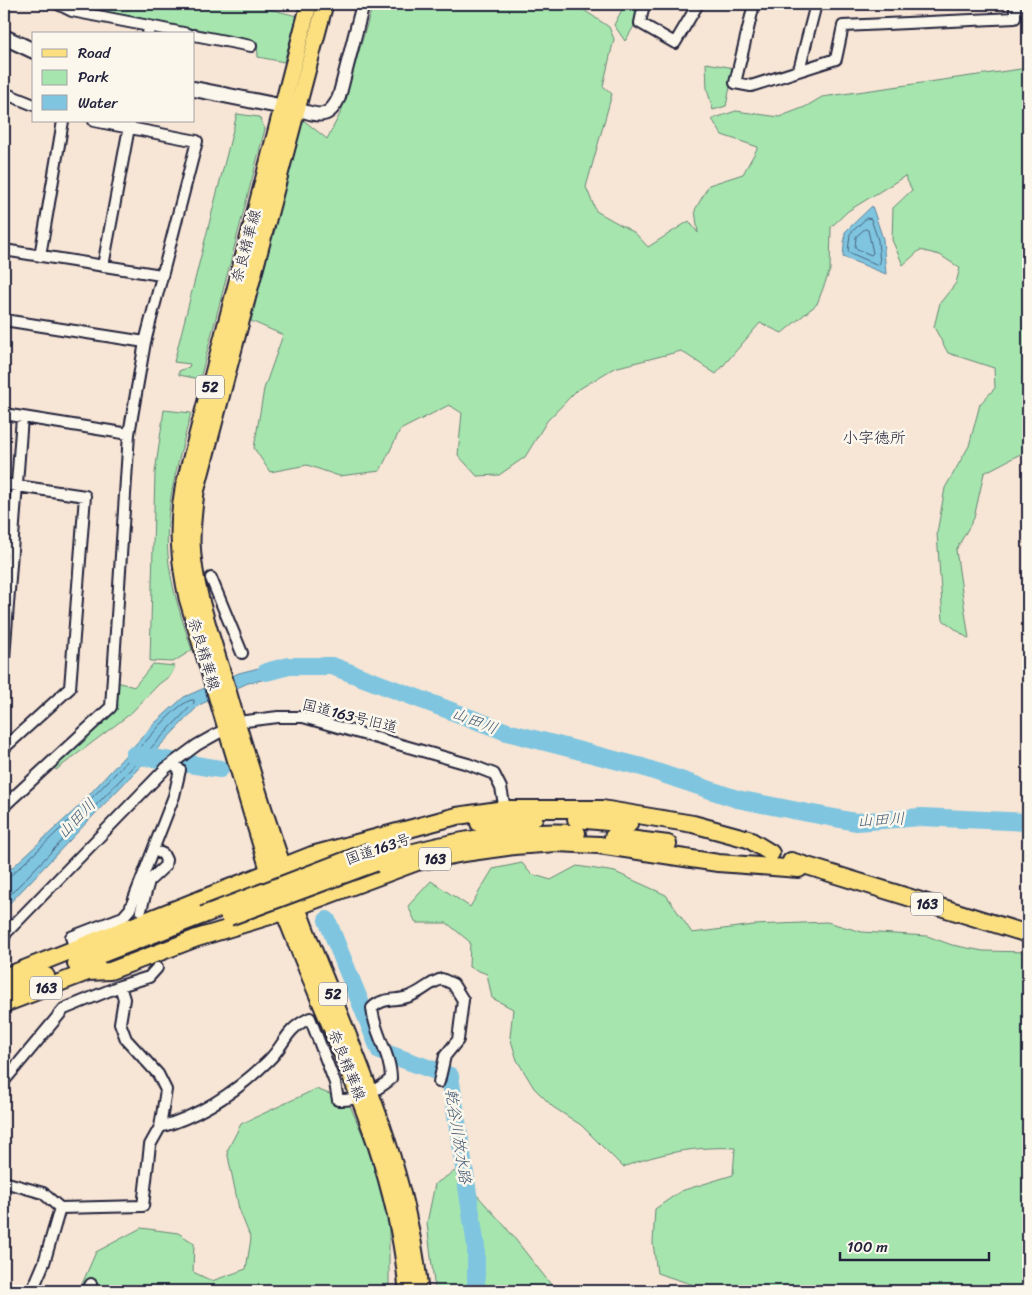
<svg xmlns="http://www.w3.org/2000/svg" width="1032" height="1295" font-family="Sriracha,'Klee One',sans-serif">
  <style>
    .green { fill: #a6e6ae; stroke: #648474 }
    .water { fill: #7fc5e0; stroke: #5a849e }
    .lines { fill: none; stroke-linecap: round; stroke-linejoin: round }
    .shore { stroke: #47637d; stroke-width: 1 }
    .river { stroke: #7fc5e0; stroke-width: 18 }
    .minor-casing { stroke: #22223b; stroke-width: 14 }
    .tertiary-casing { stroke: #22223b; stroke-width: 16 }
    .secondary-casing { stroke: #22223b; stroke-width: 18 }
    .primary-casing { stroke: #22223b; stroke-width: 19 }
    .trunk-casing { stroke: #22223b; stroke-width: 20 }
    .minor { stroke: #fbf7ec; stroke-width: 10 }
    .tertiary { stroke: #fbf7ec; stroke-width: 12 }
    .secondary { stroke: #fbf7ec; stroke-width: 14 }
    .primary { stroke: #fce080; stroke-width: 15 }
    .trunk { stroke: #fce080; stroke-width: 16 }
    .trunk-bridge-casing { stroke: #22223b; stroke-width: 20; stroke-linecap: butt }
    .trunk-bridge { stroke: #fce080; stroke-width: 16 }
    .labels { text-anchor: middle; stroke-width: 5; stroke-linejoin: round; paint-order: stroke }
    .shield { fill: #fbf7ec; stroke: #636270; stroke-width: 1 }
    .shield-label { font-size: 14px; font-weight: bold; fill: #22223b }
    .street-label { font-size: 15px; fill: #22223b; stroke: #fbf7ec }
    .neighbourhood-label { font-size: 16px; fill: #22223b; stroke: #fbf7ec }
    .water-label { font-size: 16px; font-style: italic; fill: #435b75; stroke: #fbf7ec }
  </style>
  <rect width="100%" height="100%" fill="#f7e5d5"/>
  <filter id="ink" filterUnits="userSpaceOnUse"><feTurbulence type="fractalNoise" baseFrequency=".02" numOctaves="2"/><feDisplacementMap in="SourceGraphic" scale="10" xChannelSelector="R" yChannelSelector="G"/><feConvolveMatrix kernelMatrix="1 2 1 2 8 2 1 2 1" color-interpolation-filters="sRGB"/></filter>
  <g filter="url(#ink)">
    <path class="green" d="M70,4h180l47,12 -13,46 -26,-5 -1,-15z
      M373,4h202l34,23 5,12 -11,47 9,8 -26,93 10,24 39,22 13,14 41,-26 9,12 -3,-23 14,-25 34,-11 15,-27 -36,-12 -10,-16 24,-8 43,6 26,-10 17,-10 206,-29v382l-44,23 -10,45 -18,32 13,89 -26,-19 -6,-87 8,-45 24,-42 11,-42 15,-16 -1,-20 -46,-15 -14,-26 6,-24 16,-20 4,-15 -20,-13 -20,-5 -17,15 -11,-25 1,-32 19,-18 -7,-14 -57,35 -17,16 -1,43 -13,34 -35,29 -22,-10 -44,51 -35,-23 -67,17 -38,23 -29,30 -22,36 -26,18 -22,1 -19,-21 4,-42 -13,-8 -49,25 -20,41 -41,5 -32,-11 -37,7 -16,-24 10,-59 19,-54 -32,-14 51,-202 25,20 14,-27z
      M625,4h15l-4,19 -11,18 -11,-16z
      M706,63l28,5 -8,38 -13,4 -6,-21z
      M237,114l22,3 6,12 -65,250 -21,-4v-4l10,-4 1,-3 -16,-2z
      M164,410l27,3c-13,50 -29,100 -22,151 4,30 14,58 23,86l-19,12 -23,-1 5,-188z
      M153,664l22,2 -4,9 -12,9 -29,30 -74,56 -3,-4 62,-56 2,-28 17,5z
      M522,863l9,11 20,6 26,-14 38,6 51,23 26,38 62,-8 73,-3 35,10 65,4 25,9 31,6 45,1v339h-289l-4,-4 -32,1 -46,-15 -4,-30 2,-34 26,-18 52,-16 2,-27c-38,-2 -76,5 -112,19l-42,-42 -28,-18 -19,-19 -17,-28 -7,-23 3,-28 -21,-11 -5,-24 -18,-7 1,-25 -23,-19h-31l-8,-17 23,-25 39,26 23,-38z
      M316,1089l32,12 30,69 11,44v77h-310l17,-39 45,-24 37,5 16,10 -1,29 19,9 34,-12 5,-30 -12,-30 -12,-58 14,-27z
      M455,1171l49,54 52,66h-121l-8,-68 8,-39z"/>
    <path class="water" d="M872,206l11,33 3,35 -43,-17 2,-25z
      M278,663l11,3 -27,14 -14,3 -49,22 -195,204v-34l72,-66 80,-87 28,-25 55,-24z"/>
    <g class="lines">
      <path class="shore" d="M867,218l4,1 7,21 2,23 -2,2 -30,-13 2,-18z
        M865,229l3,1 5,23 -2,2 -16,-7 1,-11z
        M4,878l5,-1c48,-44 93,-88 137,-136 9,-10 37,-43 48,-41v3l-190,198"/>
      <path class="river" d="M266,672l23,-6h43l175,66 135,35 95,32 71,14 48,9 65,-5 107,5
        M134,755l86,14
        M327,920l53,131 70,25 26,170v45"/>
      <defs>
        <path id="minor" d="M58,4l14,7 77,15 -1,8
          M644,4l-4,19 35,20 23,-39
          M754,4l-19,79 16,3 85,-27 7,-33 172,-8v-14
          M149,26l39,8
          M194,35l57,11
          M799,70l17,-66
          M4,93l30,12
          M4,250l157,25
          M40,256l23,-135
          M103,266l27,-144
          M4,320l141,22
          M4,414l125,20
          M4,484l81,12 -15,192 -66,60
          M211,578l31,75
          M4,658l18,-241
          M4,806l107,-99 18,-273 16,-92 52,-201 -103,-20
          M141,910l8,-29 16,-15 1,-6 -3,-6 -9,-4
          M4,938l2,-5 160,-165 31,-23 41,-23 40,-5h25l165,47 26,10 7,14 4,21
          M75,949l-4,-12 52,-20 7,-8 44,-113 6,-26 -7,-7
          M4,1081l60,-72 56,-23 29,-9 8,-9
          M160,1127c40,-11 78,-37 108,-66 18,-17 16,-31 42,-43l25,65 3,17c19,1 38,-9 53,-21 0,-25 -17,-46 -19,-71 12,-12 24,-6 38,-12 12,-4 20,-14 32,-17l11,5 10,16 -5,40 -13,16 -6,26
          M4,1182l39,11 17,15
          M60,1208l83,-2 7,-61 10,-18 6,-37 -8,-16 -32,-35 -6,-16 4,-24 -4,-13
          M32,1291l12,-28 16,-55
          M87,1291l4,-7"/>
        <path id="tertiary" d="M297,109c21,7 32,11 42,-12l24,-93"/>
        <path id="secondary" d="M4,37l30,14
          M194,89l100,20"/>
        <path id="primary" d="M309,4l-126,485c-7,38 -4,72 4,109l82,274c48,140 126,269 138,419
          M325,4l-129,488c-2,17 -4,33 -4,50 2,53 25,108 39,159 24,83 50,166 82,247 45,112 95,221 107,343"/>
        <path id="trunk" d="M576,819l53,5
          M479,823l55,-5
          M613,837l55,7
          M791,861l237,73
          M375,863c70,-21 128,-33 202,-30
          M76,964l127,-49
          M87,972l23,-1 87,-33 86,-26 134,-50 47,-9 50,-7 42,-3 43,2 119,18 81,6
          M4,977l308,-122 145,-39 48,-7h97l91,15 55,15 23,14
          M4,991l42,-15
          M4,1004l94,-36"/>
      </defs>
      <use href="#minor" class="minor-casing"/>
      <use href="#tertiary" class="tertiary-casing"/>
      <use href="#secondary" class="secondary-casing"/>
      <use href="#primary" class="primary-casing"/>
      <use href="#trunk" class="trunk-casing"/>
      <use href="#minor" class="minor"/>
      <use href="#tertiary" class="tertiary"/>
      <use href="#secondary" class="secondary"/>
      <use href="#primary" class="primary"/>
      <use href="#trunk" class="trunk"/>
      <defs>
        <path id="trunk-bridge" d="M203,915l167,-64
          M229,917l146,-54"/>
      </defs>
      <use href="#trunk-bridge" class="trunk-bridge-casing"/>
      <use href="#trunk-bridge" class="trunk-bridge"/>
    </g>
  </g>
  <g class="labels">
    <g class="shield">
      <rect x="196" y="375.5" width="28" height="23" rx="4"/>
      <rect x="419" y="847.5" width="32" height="23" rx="4"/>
      <rect x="911" y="892.5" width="32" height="23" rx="4"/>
      <rect x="30" y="976.5" width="32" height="23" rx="4"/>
      <rect x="319" y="982.5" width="28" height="23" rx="4"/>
    </g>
    <g class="shield-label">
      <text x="210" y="392">52</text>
      <text x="435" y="864">163</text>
      <text x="927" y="909">163</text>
      <text x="46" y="993">163</text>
      <text x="333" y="999">52</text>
    </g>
    <g class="street-label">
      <text transform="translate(246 246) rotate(-75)" y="5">奈良精華線</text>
      <text transform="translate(204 654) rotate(73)" y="5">奈良精華線</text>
      <text transform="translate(350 716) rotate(14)" y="5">国道163号旧道</text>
      <text transform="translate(378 849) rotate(-19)" y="5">国道163号</text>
      <text transform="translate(347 1065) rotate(68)" y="5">奈良精華線</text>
    </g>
    <g class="neighbourhood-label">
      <text x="874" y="443">小字徳所</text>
    </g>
    <g class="water-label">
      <text transform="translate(475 720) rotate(21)" y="6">山田川</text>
      <text transform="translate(76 818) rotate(-46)" y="6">山田川</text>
      <text transform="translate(881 819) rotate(-3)" y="6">山田川</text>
      <text transform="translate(459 1136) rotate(81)" y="6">乾谷川放水路</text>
    </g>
  </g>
  <rect width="1032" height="1295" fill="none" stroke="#fbf7ec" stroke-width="20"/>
  <rect x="10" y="10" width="1012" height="1275" fill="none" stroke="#22223b" stroke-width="2" filter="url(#ink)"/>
  <rect x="32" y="32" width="162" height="90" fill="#fbf7ec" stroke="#a4a2a5"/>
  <rect x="42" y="49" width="25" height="8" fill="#fce080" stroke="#a4a2a5"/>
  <text x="78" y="58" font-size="15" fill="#22223b">Road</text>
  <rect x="42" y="70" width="25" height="15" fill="#a6e6ae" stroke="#a4a2a5"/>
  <text x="78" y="82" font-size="15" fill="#22223b">Park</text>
  <rect x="42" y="95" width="25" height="15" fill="#7fc5e0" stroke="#a4a2a5"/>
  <text x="78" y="108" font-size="15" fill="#22223b">Water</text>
  <path d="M840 1252v8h149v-8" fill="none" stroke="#22223b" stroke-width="2.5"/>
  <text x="847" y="1252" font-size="15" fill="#22223b" stroke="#fbf7ec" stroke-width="4" paint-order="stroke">100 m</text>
</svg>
